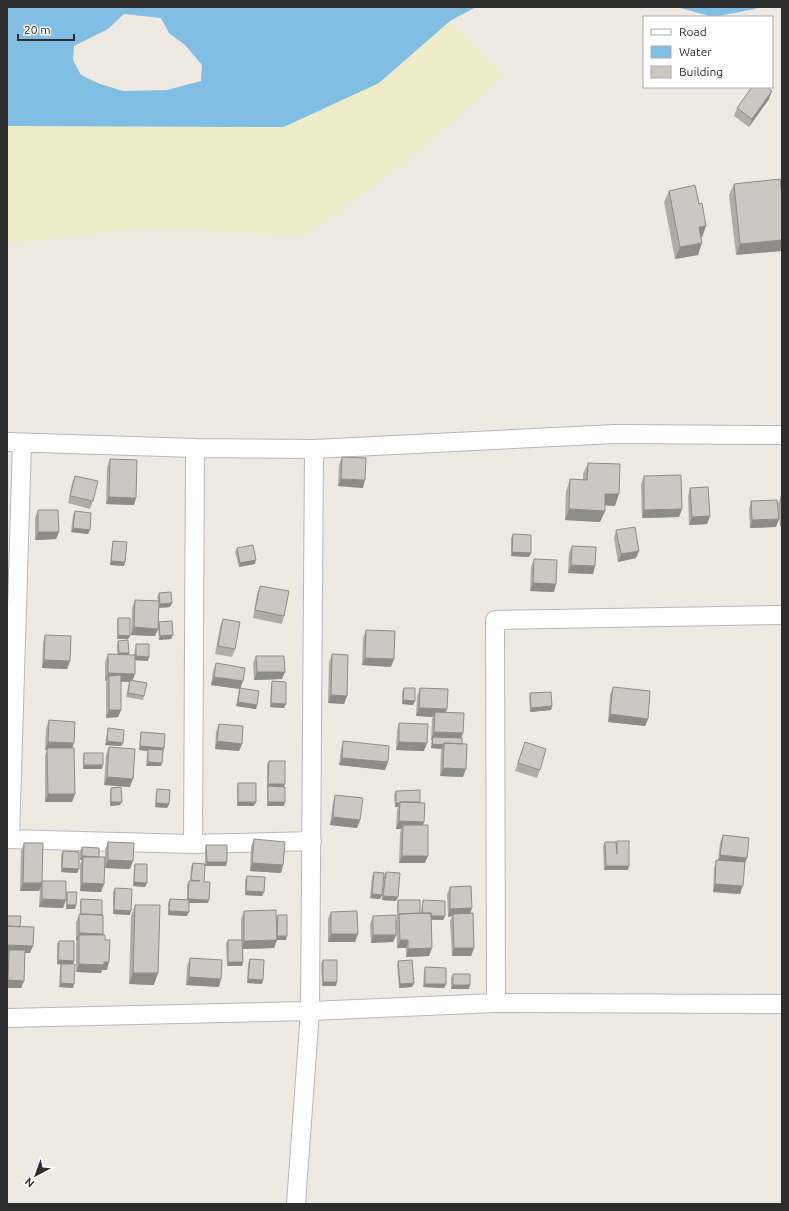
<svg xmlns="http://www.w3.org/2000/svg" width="789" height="1211" font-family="Ubuntu,sans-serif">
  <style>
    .sand { fill: #efedc9 }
    .water { fill: #81bee4; fill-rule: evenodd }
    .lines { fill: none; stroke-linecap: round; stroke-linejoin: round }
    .street-casing { stroke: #b6b6c0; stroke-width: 20 }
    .street { stroke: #fff; stroke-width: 18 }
    .wall { fill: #aeaca5 }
    .shaded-wall { fill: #8d8c86 }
    .building { fill: #cac8c0; stroke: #8d8c86 }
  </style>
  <rect width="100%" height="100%" fill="#eeeae2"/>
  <path class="sand" d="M450,21l54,55 -97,85 -101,74 -161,-7 -138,16v-118l277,1 95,-44z"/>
  <path class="water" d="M7,7h469l-26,14 -71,62 -95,44 -277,-1zM124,14l37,4 8,15 16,12 17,20 -1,16 -34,9 -44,1 -23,-7 -19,-9 -8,-15 1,-14 34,-17z
    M677,7h81l-3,2 -42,8z"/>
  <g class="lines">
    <defs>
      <path id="street" d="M7,442l188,6 119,1 301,-15 167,1
        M7,839l186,5 119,-3
        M10,839l12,-396
        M193,844l2,-396
        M496,1003l-1,-383 287,-5
        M7,1018l303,-7 186,-8 286,1
        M296,1204l14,-193 4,-562"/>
    </defs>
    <use href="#street" class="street-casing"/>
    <use href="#street" class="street"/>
  </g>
  <path class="wall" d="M769,99l-20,28 -15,-11 3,-8z
    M780,179l-44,76 -7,-60 5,-11z
    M669,191l30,13 7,22 -4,11h-1l-3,18 -23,4 -11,-57z
    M342,457l21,31 -25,-2 1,-21z
    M110,459l26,39 -2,7 -28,-1 1,-37z
    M588,463l27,43 -10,-1v6l-5,11 -35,-2 1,-29 4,-12 13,1v-6z
    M75,476l18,25 -3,8 -22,-6 4,-20z
    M644,476l38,33 -3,8 -37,1 -1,-34z
    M690,488l20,28 -3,8 -18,1 -1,-29z
    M781,496h1v30h-2l-2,-22z
    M751,501l28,18 -3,8 -26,1 -1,-19z
    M38,510l21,22 -3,7 -21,1v-22z
    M75,511l15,19 -2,4 -17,-2 2,-17z
    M616,530l20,28 -18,4 -4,-24z
    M513,534l18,19 -2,4 -18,-1v-18z
    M113,541l12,21 -1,4 -14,-1 2,-20z
    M572,546l23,20 -2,8 -25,-1 1,-20z
    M237,548l18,16 -16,3 -4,-15z
    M534,559l20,33 -24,-1 1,-24z
    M260,586l24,30 -2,8 -29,-6 4,-24z
    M159,593l13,10 -2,4 -11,1 -1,16 1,-2 12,17 -12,1 -1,-11 -3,7 -24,-1 1,-27 3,-8 23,1 -1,-4z
    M118,618l12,18 -2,3h-11v-17z
    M223,619l12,30 -3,8 -17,-3 5,-27z
    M366,630l25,37 -29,-2 1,-27z
    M45,635l25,26 -3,8 -25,-1 1,-25z
    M118,641l11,12 -1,2h6l1,-7 1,-4 12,17 -13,-1 -3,21 12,15 -1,4 -17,-3 3,-15h-8v28l-3,7 -12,1v-37h-1v-19l3,-8h9v-9z
    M332,654l15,42 -3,8 -16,-1 1,-41z
    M256,656l26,23 -28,1 -1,-17z
    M216,663l25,25 16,17 -1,4 -20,-3 3,-17 -28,-4 2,-14z
    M272,681l12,27 -14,-1 1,-22z
    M613,687l35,32 -3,7 -37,-4 2,-27z
    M404,688l11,13 -2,4 -11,-1v-12z
    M420,688l27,21 -1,3 17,21 -2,5 2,39 -23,-1 1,-25 1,-2 -11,-1 1,-8h-1l1,-21 1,-2 -17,-1 1,-20z
    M530,693l22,13 -1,4 -21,2 -1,-15z
    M49,720l23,28 3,46 -3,8h-27v-46l2,-6h-2l1,-22z
    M399,723l25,28 -28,-1 1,-19z
    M219,724l23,20 -3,7 -24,-2 1,-17z
    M108,728l15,15 -2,3 -16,-1 2,-13z
    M141,732l23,16 -3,18h-15l1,-13 1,-2 -9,-1 1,-14z
    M343,741l45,21 -3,8 -46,-5 2,-16z
    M109,747l21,40 -26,-2 2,-31z
    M522,750l18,20 -3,8 -22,-7z
    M84,753l18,16h-19v-12z
    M269,761l15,26v19h-17v-16l1,-2h-1v-24z
    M238,783l16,23h-17v-19z
    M111,788l9,17 -10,1v-14z
    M157,789l12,15 -2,4 -12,-1 1,-14z
    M396,791l24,11 3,23 2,38h-26l1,-30 1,-4h-5l1,-19 1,-3h-3l-1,-12z
    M335,795l25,25 -3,8 -27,-3 3,-23z
    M723,835l21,31 -4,28 -27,-2 1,-24 2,-8h2l2,-17z
    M254,839l29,26 -2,8 -31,-2 1,-24z
    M617,841l11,29h-24l-1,-24 2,-4 11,1z
    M108,842l22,27 -25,-1v-18z
    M24,843l18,40v-2l21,27 -24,-1 1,-18 -1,2h-19l1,-40z
    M206,845l21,17 -1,4h-21l-1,16 4,21h-19l-2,13 -19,-1v-12l2,-4h17v-14l2,-4h1l1,-14 2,-4 12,1v-15z
    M82,847l16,10 6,27 -3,8 -21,-1v-27l2,-4h-2v-9z
    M63,851l14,22 -16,-1v-17z
    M135,864l10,23 -12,-1 1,-18z
    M374,872l8,23 -2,4 -10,-1 2,-22z
    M386,872l10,29 -14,-1 2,-24z
    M247,876l17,16 -2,4 -17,-1v-15z
    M450,887l22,21 -2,5 4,35 -3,8h-19l-2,-35 2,-5 -4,1 -1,-23z
    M115,888l15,27 -17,-1v-22z
    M67,892l9,13 -1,4h-9v-13z
    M81,899l21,16 1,19 -1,1 3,5 2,30h-5l-1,3 -25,-1v-30l1,-1h-1v-19l4,-8v-11z
    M398,900l22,13h1l1,-9 1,-4 22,16 -2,4h-12l-2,36 -23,1v-9h-9l-1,-26 1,-3v-15z
    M135,905l19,80 -25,-1 2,-68z
    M244,911l33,7 1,-3 8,25h-9l-3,8 -31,1v13l-1,4h-15l-1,-22 2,-4h13v-21z
    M331,912l24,30h-27v-23z
    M373,916l23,19 -3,7 -22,1 -1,-19z
    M20,927l10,26h-5l-1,28 -3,7h-14v-36z
    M59,941l15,20 -1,3v24l-14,-1 1,-20 1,-2 -4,-1v-20z
    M190,958l29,29 -33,-2 1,-19z
    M250,959l13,21 -1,4 -15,-1 1,-20z
    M323,960l13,26h-14l-1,-22z
    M398,961l16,22 -2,4 -13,1 -2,-23z
    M425,967l21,17 -2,4 -21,-1 1,-16z
    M453,974l17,11 -1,4h-18v-11z"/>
  <path class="shaded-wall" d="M772,91l-3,8 -20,28 3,-8z
    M706,226l-4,11 -7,1 4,-11z
    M782,240v11l-46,4 4,-11z
    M702,243l-4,12 -23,4 5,-12z
    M341,479l24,1 -2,8 -25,-2z
    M605,494h14l-4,12 -14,-1z
    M109,497l27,1 -2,7 -28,-1z
    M569,509l36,2 -5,11 -35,-2z
    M682,509l-3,8 -37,1 2,-8z
    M710,516l-3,8 -18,1 3,-8z
    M779,519l-3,8 -26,1 2,-8z
    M782,520v6h-2z
    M73,528l17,2 -2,4 -17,-2z
    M38,532h21l-3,7 -21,1z
    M639,551l-3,7 -18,4 3,-8z
    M512,552l19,1 -2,4 -18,-1z
    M256,560l-1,4 -16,3 1,-4z
    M111,561l14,1 -1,4 -14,-1z
    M571,565l24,1 -2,8 -25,-1z
    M533,583l23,1 -2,8 -24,-1z
    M172,603l-2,4 -12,1 2,-4z
    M134,627l24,2 -3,7 -24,-1z
    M118,635l12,1 -2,3h-11z
    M173,635l-2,4 -12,1 1,-4z
    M119,653h10l-1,4h-11z
    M136,656l13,1 -1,4 -14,-1z
    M365,658l29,1 -3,8 -29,-2z
    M44,660l26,1 -3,8 -25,-1z
    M257,672h28l-3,7 -28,1z
    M108,673l27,1 -3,8 -23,-1v-5l-3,5h-1z
    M214,677l29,4 -3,8 -29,-4z
    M331,695l16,1 -3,8 -16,-1z
    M403,700l12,1 -2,4 -11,-1z
    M238,702l19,3 -1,4 -20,-3z
    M271,703l15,1 -2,4 -14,-1z
    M552,706l-1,4 -21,2 1,-4z
    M419,708l28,1 -3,8 -9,-5 -2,5 -17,-1z
    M109,710h12l-3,7 -12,1z
    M610,714l38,5 -3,7 -37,-4z
    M434,732l29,1 -3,8 -27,-4 -1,3h-1z
    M107,741l16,2 -2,3 -16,-1z
    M217,741l25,3 -3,7 -24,-2z
    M48,742l26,1 -3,8 -24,-3v2h-2z
    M399,742l28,1 -3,8 -28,-1z
    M432,744l12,1 -2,4 -11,-1z
    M140,746l24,2 -2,4 -14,-3v2l-9,-1z
    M342,758l46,4 -3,8 -46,-5z
    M148,762l14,1 -1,3h-15z
    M84,765h19l-1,4h-19z
    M443,768l23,1 -3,8 -23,-1z
    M107,777l26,2 -3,8 -26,-2z
    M268,784h17l-2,4 -15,-2v2h-1z
    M48,794h27l-3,8h-27z
    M111,802h11l-2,3 -10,1z
    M238,802h18l-2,4h-17z
    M268,802h17l-1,4h-17z
    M156,803l13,1 -2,4 -12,-1z
    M396,803h3l-1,4h-3z
    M333,817l27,3 -3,8 -27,-3z
    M399,821l25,1 -3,8 -18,-5 -2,4h-5z
    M720,855l27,3 -3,8 -26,-3z
    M82,856l17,1h-16l-1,3h-2z
    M402,856h26l-3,7h-26z
    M108,860l25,1 -3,8 -25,-1z
    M207,862h20l-1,4h-21z
    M252,863l31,2 -2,8 -31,-2z
    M606,866h23l-1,4h-24z
    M62,868l17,1 -2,4 -16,-1z
    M134,882l13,1 -2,4 -12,-1z
    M23,883h19l-3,8h-19z
    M82,883l22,1 -3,8 -21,-1z
    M715,884l28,2 -3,8 -27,-2z
    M246,891l18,1 -2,4 -17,-1z
    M372,894l10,1 -2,4 -10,-1z
    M383,896l15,1 -2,4 -14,-1z
    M42,899l24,1 -3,8 -24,-1z
    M188,899l21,1 -1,3h-21z
    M67,905h9l-1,4h-9z
    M472,908l-3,8 -16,-2 -1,2 -4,1 2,-8z
    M114,910l17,1 -1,4 -17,-1z
    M169,911l20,1 -2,4 -19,-1z
    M422,915l23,1 -2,4 -22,-1z
    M79,933l24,1 -3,7 -21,-6 -2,6h-1z
    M331,934h27l-3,8h-27z
    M373,935h23l-3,7 -22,1z
    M277,936h10l-1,4h-10z
    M277,940l-3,8 -32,1 2,-8z
    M400,940h8l-2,8h-9z
    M7,945l26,1 -3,7h-22l1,-3 -2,2z
    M432,948l-3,8 -23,1 2,-8z
    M454,948h20l-3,8h-19z
    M58,960l16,1 -2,4 -15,-1z
    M104,962h5l-2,8h-5l-1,3 -25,-1 3,-8z
    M228,962h15l-1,4h-15z
    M133,973h25l-4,12 -25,-1z
    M189,977l32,2 -2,8 -33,-2z
    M248,979l15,1 -1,4 -15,-1z
    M8,980l16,1 -3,7h-14v-6z
    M323,982h14l-1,4h-14z
    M61,983l13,1 -1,4 -14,-1z
    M414,983l-2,4 -13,1 1,-4z
    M425,984h21l-2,4 -21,-1z
    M453,985h17l-1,4h-18z"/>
  <path class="building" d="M752,87h14l6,4 -20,28 -15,-11z
    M780,179l2,17v44l-42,4 -6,-60z
    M695,185l4,19 3,-1 4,23 -7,1 3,16 -22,4 -11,-56z
    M342,457l24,1 -1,22 -24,-1z
    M110,459l27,1 -1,38 -27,-1z
    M588,463l32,1 -1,30h-14v17l-36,-2 1,-30 17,1z
    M681,475l1,34 -38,1v-34z
    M75,476l23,5 -5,20 -23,-5z
    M708,487l2,29 -18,1 -2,-29z
    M781,496h1v14z
    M777,500l2,19 -27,1 -1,-19z
    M38,510h20l1,22h-21z
    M75,511l16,2 -1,17 -17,-2z
    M635,527l4,24 -18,3 -5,-24z
    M513,534l18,1v18l-19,-1z
    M113,541l14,1 -2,20 -14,-1z
    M253,545l3,15 -16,3 -3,-15z
    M572,546l24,1 -1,19 -24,-1z
    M534,559l23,1 -1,24 -23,-1z
    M260,586l29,5 -5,25 -29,-6z
    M171,592l1,11 -12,1 -1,-11z
    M135,600l24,1 -1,28 -24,-2z
    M118,618h12v18l-12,-1z
    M223,619l17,3 -5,27 -17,-3z
    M172,621l1,14 -13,1 -1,-14z
    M366,630l29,1 -1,28 -29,-1z
    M45,635l26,1 -1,25 -26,-1z
    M128,640l1,13h-10l-1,-12z
    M136,644h13v13l-13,-1z
    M108,654l27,1v19l-27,-1z
    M332,654l16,1 -1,41 -16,-1z
    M256,656h28l1,16h-28z
    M216,663l29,5 -2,13 -29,-4z
    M121,675v35h-12v-34z
    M130,680l17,3 -3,13 -16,-3z
    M272,681l14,1v22l-15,-1z
    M613,687l37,4 -2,28 -38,-5z
    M240,688l19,3 -2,14 -19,-3z
    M404,688h11v13l-12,-1z
    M420,688l28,1 -1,20 -28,-1z
    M551,692l1,14 -21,2 -1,-15z
    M435,712l29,1 -1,20 -29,-1z
    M49,720l26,2 -1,21 -26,-1z
    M399,723l29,1 -1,19 -28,-1z
    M219,724l24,2 -1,18 -25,-3z
    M108,728l16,2 -1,13 -16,-2z
    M141,732l24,2 -1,14 -24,-2z
    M433,737l29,1v6l-18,-1v2l-12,-1z
    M343,741l46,5 -1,16 -46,-4z
    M525,742l21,7 -6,21 -22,-7z
    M444,743l23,1 -1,25 -23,-1z
    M109,747l26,2 -2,30 -26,-2z
    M47,748h27l1,46h-27z
    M148,749l15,1 -1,13 -14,-1z
    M84,753h19v12h-19z
    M269,761h16v23h-17z
    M238,783h18v19h-18z
    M268,786l17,1v15h-17z
    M121,787l1,15h-11v-14z
    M157,789l13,1 -1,14 -13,-1z
    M420,790v12h-20v1h-4v-12z
    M335,795l28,3 -3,22 -27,-3z
    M400,802l25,1 -1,19 -25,-1z
    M403,825h25v31h-26z
    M723,835l26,3 -2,20 -27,-3z
    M254,839l31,3 -2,23 -31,-2z
    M617,841h12v25h-23l-1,-24h11l1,12z
    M108,842l26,1 -1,18 -25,-1z
    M24,843h19l-1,40h-19z
    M206,845h21v17h-20z
    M82,847l17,1v9l-17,-1z
    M63,851l16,1v17l-17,-1z
    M83,857h22l-1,27 -22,-1z
    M716,860l29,2 -2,24 -28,-2z
    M193,863l12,1 -1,18h6l-1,18 -21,-1 1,-18h11l-9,-1z
    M135,864h12v19l-13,-1z
    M374,872l10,1 -2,22 -10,-1z
    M386,872l14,1 -2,24 -15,-1z
    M247,876l18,1 -1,15 -18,-1z
    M42,881h24v19l-24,-1z
    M471,886l1,22 -22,1v-22z
    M115,888l17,1 -1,22 -17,-1z
    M67,892h10l-1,13h-9z
    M81,899l21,1v15l-21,-1z
    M170,899l19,1v12l-20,-1z
    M398,900h22v13l-21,1v1h-1z
    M423,900l22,1v15h-14v-3h-9z
    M135,905h25l-2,68h-25z
    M276,910l1,30 -33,1v-30z
    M357,911l1,23h-27v-22z
    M431,913l1,35 -24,1v-9h-8l-1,-26z
    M473,913l1,35h-20l-1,-34z
    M79,914l24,1v19l-24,-1z
    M278,915h9v21h-10z
    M396,915v20h-23v-19z
    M7,916h14l-1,11 -13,-1z
    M7,926l27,1 -1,19 -26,-1z
    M79,935h26v5h5l-1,22h-5v3l-25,-1z
    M228,940h14l1,22h-15z
    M59,941h15v20l-16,-1z
    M9,950h16l-1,31 -16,-1z
    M190,958l32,2 -1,19 -32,-2z
    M250,959l14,1 -1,20 -15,-1z
    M323,960h14v22h-14z
    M412,960l2,23 -14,1 -2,-23z
    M61,964h14l-1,20 -13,-1z
    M425,967l21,1v16h-21z
    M453,974h17v11h-17z"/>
  <rect width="789" height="1211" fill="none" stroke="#2e2e2e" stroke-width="16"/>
  <rect x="643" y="16" width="130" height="72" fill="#ffffff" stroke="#ababab"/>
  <rect x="651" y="29" width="20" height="6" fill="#ffffff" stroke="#ababab"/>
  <text x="679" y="36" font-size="12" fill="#2e2e2e">Road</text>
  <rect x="651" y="46" width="20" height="12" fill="#81bee4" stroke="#ababab"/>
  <text x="679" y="56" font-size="12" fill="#2e2e2e">Water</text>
  <rect x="651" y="66" width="20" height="12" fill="#cac8c0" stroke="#ababab"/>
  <text x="679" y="76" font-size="12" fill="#2e2e2e">Building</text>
  <g transform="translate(36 1175) rotate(221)" stroke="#ffffff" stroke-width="3" paint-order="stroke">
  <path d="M0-3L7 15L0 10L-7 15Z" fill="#2e2e2e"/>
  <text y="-6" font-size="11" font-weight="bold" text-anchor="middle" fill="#2e2e2e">N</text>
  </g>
  <path d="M18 34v6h56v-6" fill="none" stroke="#2e2e2e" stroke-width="2"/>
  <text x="24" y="34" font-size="12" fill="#2e2e2e" stroke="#ffffff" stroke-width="3" paint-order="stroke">20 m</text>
</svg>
